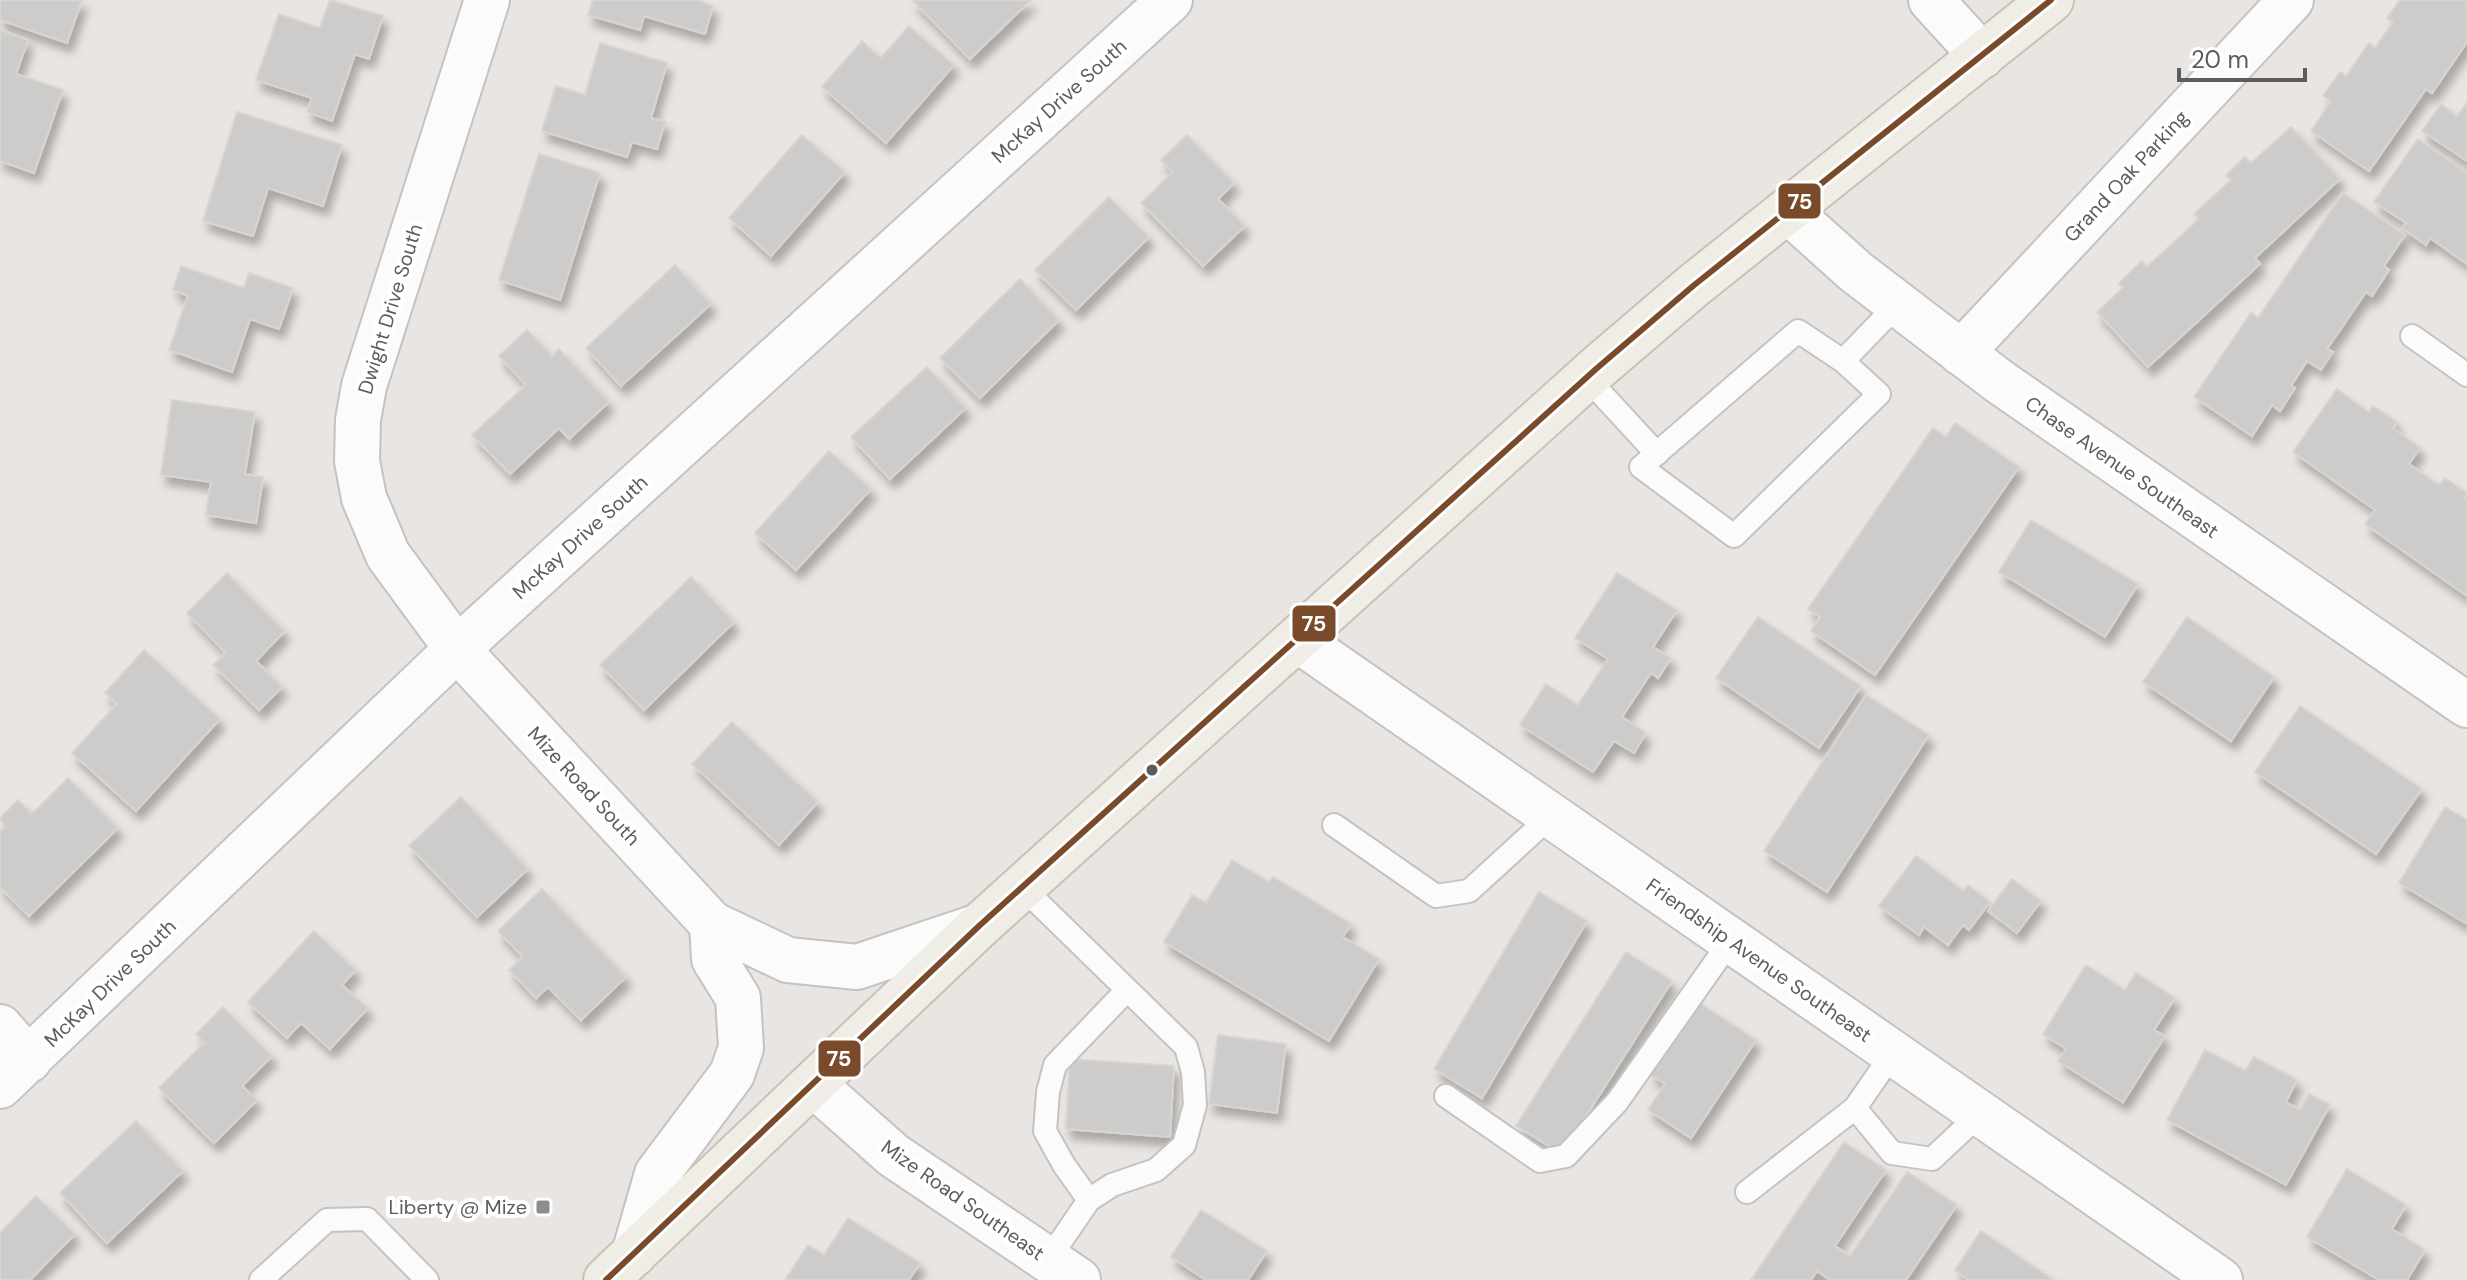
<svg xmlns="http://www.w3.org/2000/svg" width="2467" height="1280" font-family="'DM Sans',sans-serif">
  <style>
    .building { fill: #cecccb; stroke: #d7d4d2; stroke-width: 2; filter: url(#shadow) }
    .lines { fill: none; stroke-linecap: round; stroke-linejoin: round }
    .lane-casing { stroke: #c4c3c2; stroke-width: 26 }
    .street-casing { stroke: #c4c3c2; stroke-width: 48 }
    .primary-casing { stroke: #cdc0b3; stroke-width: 48 }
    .lane { stroke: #fcfbfb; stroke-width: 22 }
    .street { stroke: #fcfbfb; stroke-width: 44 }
    .primary { stroke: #f0ece6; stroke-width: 44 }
    .bus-1-casing { stroke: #fff; stroke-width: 12 }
    .bus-1 { stroke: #7a4b2a; stroke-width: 6 }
    .bus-dot { fill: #595d5f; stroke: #fff; stroke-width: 3 }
    .poi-dot { fill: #8b8d8d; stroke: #fff; stroke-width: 3 }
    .labels { text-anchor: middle; stroke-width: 8; stroke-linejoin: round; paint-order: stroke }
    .street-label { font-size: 20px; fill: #595d5f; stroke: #fff }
    .poi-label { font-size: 20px; fill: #595d5f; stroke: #fff; text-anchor: end }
    .line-badge { stroke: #fff; stroke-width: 3 }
    .badge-label { font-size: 22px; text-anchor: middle; font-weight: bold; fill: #fff }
  </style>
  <defs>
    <filter id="shadow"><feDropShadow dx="5" dy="9" stdDeviation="4" flood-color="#0004"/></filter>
  </defs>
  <rect width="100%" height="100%" fill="#e8e5e2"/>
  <path class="building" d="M0,0h82l-15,43 -67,-23z
    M330,0l53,16 -14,43 -14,-5 -23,67 -25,-9 5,-14 -56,-18 23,-66 41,14z
    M593,0h105l15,6 -8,28 -61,-18 -4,14 -52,-15z
    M912,0h119l-61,59z
    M2400,0h67v42l-35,51 -6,-4 -57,82 -58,-40 20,-30 -8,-5 17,-24 6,4 23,-33 6,5 18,-26 -6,-4z
    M909,26l45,39 -68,78 -64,-56 40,-46 19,17z
    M0,30l28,10 -12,34 47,16 -29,83 -34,-12z
    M600,43l67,20 -16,55 14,4 -8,27 -25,-7 -5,15 -85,-26 14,-45 29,9z
    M2467,103v58l-45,-30 19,-27 16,12z
    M237,112l105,33 -19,61 -55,-18 -15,48 -50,-15z
    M2291,127l49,52 -85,79 5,6 -112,103 -51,-55 26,-24 -4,-5 23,-22 5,6 52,-48 -5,-5 37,-34 -5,-5 19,-18 6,6z
    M802,135l43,37 -74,84 -42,-38z
    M1187,135l47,48 -16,16 27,27 -42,40 -62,-63 32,-31 -12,-12z
    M2418,139l49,34v91l-37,-26 -4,7 -24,-17 4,-5 -32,-21z
    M539,154l61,19 -40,127 -61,-20z
    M2343,193l62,42 -21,31 5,4 -17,26 -6,-4 -39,57 6,3 -12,18 -14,-9 -16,25 4,2 -15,23 -8,-6 -20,31 -58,-39 57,-84 7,5z
    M1109,197l40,40 -73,73 -41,-40z
    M675,265l36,39 -90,82 -35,-38z
    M181,266l63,22 5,-15 44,15 -14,41 -29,-10 -18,53 -63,-22 19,-54 -15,-6z
    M1020,279l39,41 -79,78 -40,-40z
    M527,330l25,26 7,-7 50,53 -40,37 -10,-11 -49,46 -38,-39 54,-50 -27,-29z
    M927,367l39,41 -76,71 -39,-42z
    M2337,389l32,23 4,-6 24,16 -4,6 27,20 -11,16 30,21 6,-7 22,15 -3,6 3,2v95l-102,-72 10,-14 -82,-58z
    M172,400l83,12 -10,62 18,3 -7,46 -50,-8 5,-33 -50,-7z
    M1955,423l64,44 -144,208 -64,-44 9,-14 -12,-8 125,-181 13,9z
    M829,451l42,38 -75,81 -41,-37z
    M2031,520l107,64 -33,53 -106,-65z
    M227,573l58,58 -29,30 26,26 -23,23 -46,-45 13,-12 -39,-40z
    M1617,573l60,37 -24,37 18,11 -13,20 -7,-5 -29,44 24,16 -12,20 -20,-12 -21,31 -73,-47 26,-41 32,21 30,-46 -33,-21z
    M691,577l43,45 -90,88 -44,-45z
    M1758,617l103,69 -42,62 -103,-70z
    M2187,617l87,60 -43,64 -88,-59z
    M144,650l76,69 -84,92 -64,-58 45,-49 -12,-11z
    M1866,695l63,40 -102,157 -63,-41z
    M2300,706l122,83 -46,65 -121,-82z
    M732,722l86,80 -39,43 -87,-81z
    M68,778l50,50 -89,88 -29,-29v-55l5,-5 -5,-9 18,-18 14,14z
    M461,797l67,72 -51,48 -68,-71z
    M2445,807l22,13v104l-68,-41z
    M1916,856l48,35 4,-6 22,17 -21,28 -6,-5 -15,20 -24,-18 -5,8 -40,-29z
    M1232,860l37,22 4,-5 78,47 -8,13 36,22 -50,82 -165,-99 28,-47 14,8z
    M2012,879l29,22 -24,32 -29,-22z
    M542,889l84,88 -45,43 -33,-33 -12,11 -27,-28 14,-13 -25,-26z
    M1539,892l48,29 -105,177 -48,-29z
    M314,931l42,39 -14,15 26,23 -38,41 -29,-26 -14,15 -39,-36z
    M1626,952l46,29 -110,173 -46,-28z
    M2086,965l39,25 11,-17 39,25 -21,32 11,6 -42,66 -65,-41 8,-12 -23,-15z
    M1698,1002l58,38 -65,98 -43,-28 17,-26 -15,-10z
    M223,1007l49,49 -30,30 15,14 -43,43 -55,-55 45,-45 -8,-9z
    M1218,1035l68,9 -9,69 -68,-9z
    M2205,1050l40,21 9,-14 43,23 -11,22 14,8 9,-16 21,11 -44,80 -119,-65z
    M1070,1059l104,7 -4,71 -104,-8z
    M136,1121l47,50 -76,72 -47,-50z
    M1844,1142l42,28 -51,76 15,10 57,-84 50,33 -51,75h-76l-13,-9 -6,9h-60z
    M2347,1169l59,36 -14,24 33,21 -18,30h-28l-72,-43z
    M36,1196l39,38 -45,46h-30v-47z
    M1201,1210l66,41 -19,29h-42l-35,-23z
    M848,1218l72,45 -11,17h-124l23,-35 16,10z
    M1981,1231l73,49h-86l-13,-10z"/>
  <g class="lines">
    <defs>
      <path id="lane" d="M2412,336l55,39
        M1843,361l-45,-30 -157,136 93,69 145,-142 -36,-33 55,-57
        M1587,378l70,76
        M1334,825l102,71 33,-5 82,-75
        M1022,887l164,160 7,25 2,33 -11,40 -28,25 -44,15 -23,15 -41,60
        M1446,1096l94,65 26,-5 51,-54 114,-162
        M1855,1108l37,45 40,6 49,-46
        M1747,1192l108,-84 38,-55
        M1089,1200l-25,-35 -19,-34 3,-39 7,-27 71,-74
        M261,1280l66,-60 40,-1 60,61"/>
      <path id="street" d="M487,0l-123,386 -6,34 -1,41 7,37 24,57 69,94 255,275 76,36 69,7 122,-41
        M1931,0l51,56
        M1789,212l67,60 144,110 467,323
        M1961,353l330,-353
        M1298,640l922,640
        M0,1027l29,33
        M814,1085l79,70 185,125
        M0,1086l457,-437 713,-649
        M634,1254l23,-80 75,-100 9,-26 -3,-50 -24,-39 -2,-35"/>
      <path id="primary" d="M606,1280l373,-354 617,-557 97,-83 358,-286"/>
    </defs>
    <use href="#lane" class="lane-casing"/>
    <use href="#street" class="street-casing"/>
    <use href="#primary" class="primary-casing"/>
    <use href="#lane" class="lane"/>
    <use href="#street" class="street"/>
    <use href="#primary" class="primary"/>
    <defs>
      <path id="bus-1" d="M606,1280l373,-354 617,-557 97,-83 358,-286"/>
    </defs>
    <use href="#bus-1" class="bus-1-casing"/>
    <use href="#bus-1" class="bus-1"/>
  </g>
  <circle class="bus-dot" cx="1152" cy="770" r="7"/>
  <rect class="poi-dot" x="535" y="1199" width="16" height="16" rx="4"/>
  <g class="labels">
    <g class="street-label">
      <text transform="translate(1059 101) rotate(-42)" y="7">McKay Drive South</text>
      <text transform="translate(2126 176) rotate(-47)" y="7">Grand Oak Parking</text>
      <text transform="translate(390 309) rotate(-73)" y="7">Dwight Drive South</text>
      <text transform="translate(2122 467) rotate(35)" y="7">Chase Avenue Southeast</text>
      <text transform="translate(580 537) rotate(-42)" y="7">McKay Drive South</text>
      <text transform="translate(584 786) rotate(47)" y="7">Mize Road South</text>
      <text transform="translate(1759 960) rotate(35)" y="7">Friendship Avenue Southeast</text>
      <text transform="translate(110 983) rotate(-44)" y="7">McKay Drive South</text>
      <text transform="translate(963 1200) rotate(35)" y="7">Mize Road Southeast</text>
    </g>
    <g class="poi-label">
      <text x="527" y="1214">Liberty @ Mize</text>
    </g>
  </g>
  <g class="line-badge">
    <rect x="1777" y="182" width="45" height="38" rx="8" fill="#7a4b2a"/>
    <rect x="1291" y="604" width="46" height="39" rx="8" fill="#7a4b2a"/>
    <rect x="817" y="1039" width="45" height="39" rx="8" fill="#7a4b2a"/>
  </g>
  <g class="badge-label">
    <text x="1800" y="209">75</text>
    <text x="1314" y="631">75</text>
    <text x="839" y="1066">75</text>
  </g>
  <path d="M2179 68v12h126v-12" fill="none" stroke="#595d5f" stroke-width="4"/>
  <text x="2191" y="68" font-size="24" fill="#595d5f" stroke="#ffffff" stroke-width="6" paint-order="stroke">20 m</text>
</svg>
